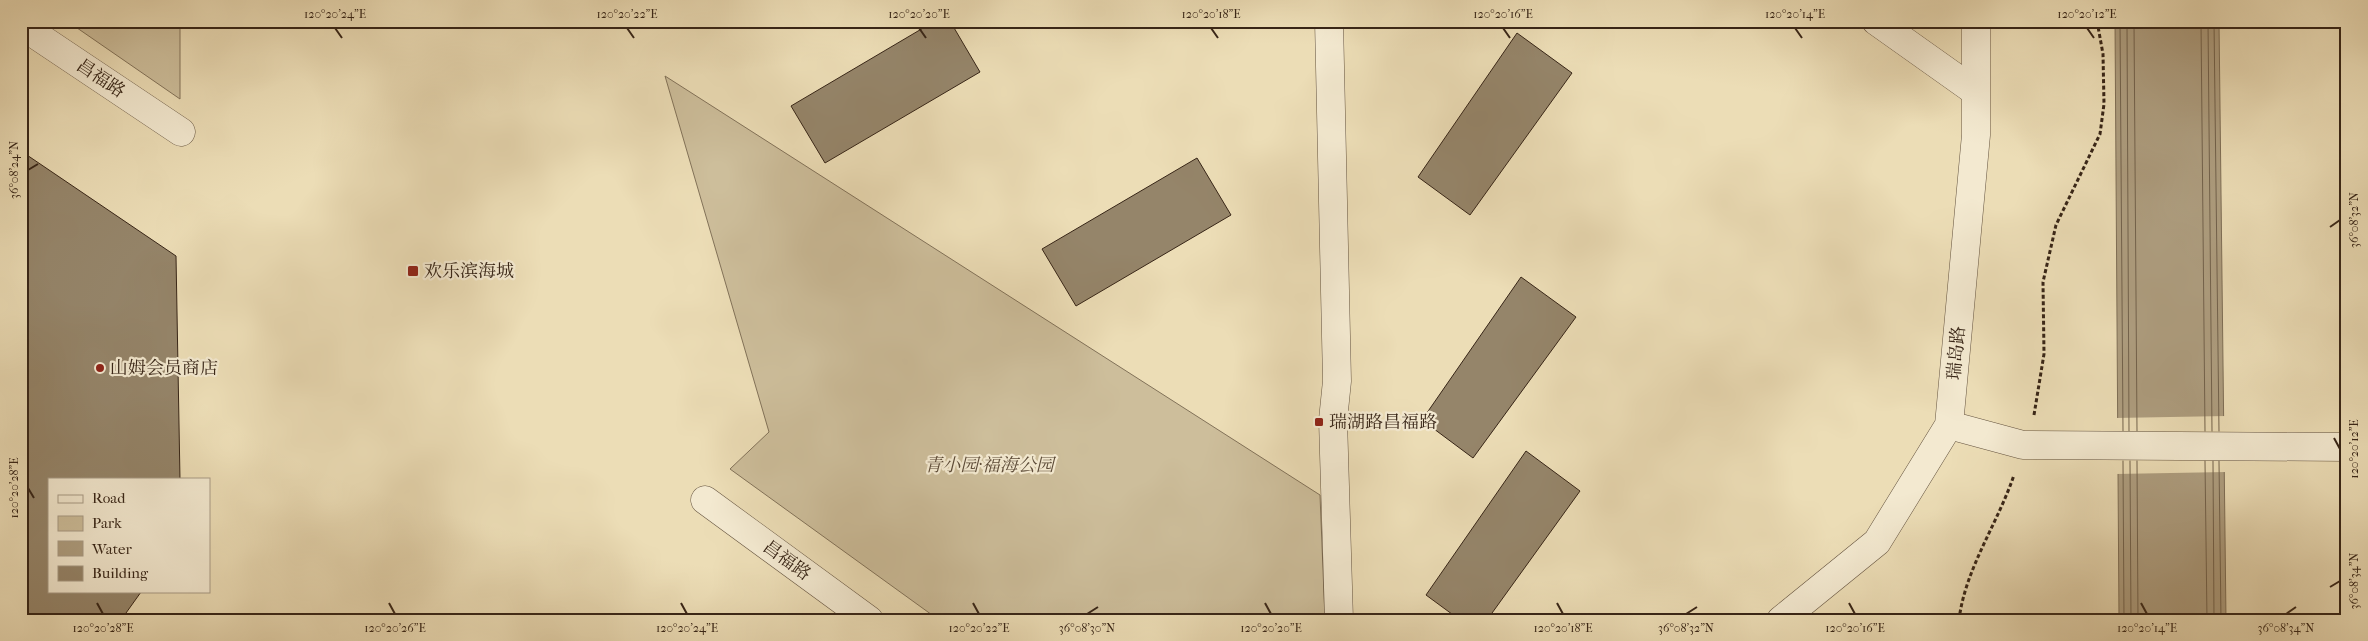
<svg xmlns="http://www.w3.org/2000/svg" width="2368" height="641" font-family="'IM FELL French Canon','Noto Serif SC',serif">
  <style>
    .green { fill: #cdbe9b; stroke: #827259 }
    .water { fill: #ae9e80; stroke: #7e6e56 }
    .pier { fill: #ecddb6 }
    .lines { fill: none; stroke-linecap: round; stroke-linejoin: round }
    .shore { stroke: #72624c; stroke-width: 1 }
    .building { fill: #95856a; stroke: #372517 }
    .minor-casing { stroke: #64533f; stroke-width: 29 }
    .path { stroke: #372517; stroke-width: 3; stroke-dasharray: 4 2.5; stroke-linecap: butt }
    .minor { stroke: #f3e9d0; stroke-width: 28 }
    .ticks { fill: none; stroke: #372517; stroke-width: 2 }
    .poi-dot { fill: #8f2418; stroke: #f3e9d0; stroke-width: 2 }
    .labels { text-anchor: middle; stroke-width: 4.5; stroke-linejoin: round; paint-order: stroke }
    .street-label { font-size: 18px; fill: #372517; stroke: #f3e9d0 }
    .poi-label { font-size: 18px; fill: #372517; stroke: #f3e9d0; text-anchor: start }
    .park-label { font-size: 18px; font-style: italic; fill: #5c4b38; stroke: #f3e9d0 }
    .neatline { fill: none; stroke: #372517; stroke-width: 2 }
    .ticks-label { font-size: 12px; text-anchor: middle; fill: #372517 }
  </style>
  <rect width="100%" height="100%" fill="#ecddb6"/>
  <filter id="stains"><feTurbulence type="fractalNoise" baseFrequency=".004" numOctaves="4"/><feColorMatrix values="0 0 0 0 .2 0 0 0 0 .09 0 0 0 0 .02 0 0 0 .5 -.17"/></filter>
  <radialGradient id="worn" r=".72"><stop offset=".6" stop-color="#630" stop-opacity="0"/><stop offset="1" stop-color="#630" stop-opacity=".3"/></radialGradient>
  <path class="green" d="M67,21h113v78z
    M665,76l655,419 5,125h-386l-209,-151 39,-37z"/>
  <path class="water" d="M2115,21h104l7,599h-107z"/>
  <path class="pier" d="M2226,416v56l-110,2 -1,-56z"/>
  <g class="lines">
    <path class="shore" d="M2120,21l3,410
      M2127,21l2,410
      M2134,21l3,410
      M2201,21l4,410
      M2208,21l4,410
      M2214,21l5,410
      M2123,461l1,159
      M2130,461l1,159
      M2137,461l1,159
      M2205,461l2,159
      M2213,461l1,159
      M2219,461l2,159"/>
  </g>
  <path class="building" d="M935,21h15l30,51 -155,91 -34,-57z
    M1517,33l55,40 -102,142 -52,-38z
    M21,151l155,105 4,224h-131v112h92l-20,28h-100z
    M1197,158l34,57 -155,91 -34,-57z
    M1521,277l55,40 -103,141 -51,-38z
    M1526,451l54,40 -93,129h-27l-34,-25z"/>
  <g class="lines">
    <defs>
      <path id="minor" d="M1329,21l8,360 -4,39 6,200
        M1876,21l100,71
        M21,25l160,107
        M1949,425l74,20 324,2
        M705,500l164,120
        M1781,620l96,-78 72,-117 27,-290v-114"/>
    </defs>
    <use href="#minor" class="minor-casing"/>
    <path class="path" d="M2034,415l10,-61 -1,-72 13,-57 44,-91 4,-30 -1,-50 -6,-33
      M1959,620c6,-51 39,-97 55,-145"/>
    <use href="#minor" class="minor"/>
  </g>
  <path class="ticks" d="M335,28l7,10M627,28l7,10M919,28l7,10M1211,28l7,10M1503,28l7,10M1795,28l7,10M2087,28l7,10M28,170l10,-6M2330,227l10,-7M2334,438l6,11M28,488l6,10M2330,587l10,-6M97,603l6,11M389,603l6,11M681,603l6,11M973,603l6,11M1265,603l6,11M1557,603l6,11M1849,603l6,11M2141,603l6,11M1087,614l11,-7M1686,614l11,-7M2286,614l10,-7"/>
  <g class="poi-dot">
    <rect x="407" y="265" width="12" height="12" rx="2.5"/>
    <circle cx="100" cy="368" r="5"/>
    <rect x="1314" y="417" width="10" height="10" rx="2.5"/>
  </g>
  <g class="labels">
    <g class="street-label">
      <text transform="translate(101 78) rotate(34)" y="6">昌福路</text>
      <text transform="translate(1956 353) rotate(-85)" y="6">瑞岛路</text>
      <text transform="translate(787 560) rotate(36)" y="6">昌福路</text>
    </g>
    <g class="poi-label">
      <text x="424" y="277">欢乐滨海城</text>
      <text x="110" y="374">山姆会员商店</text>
      <text x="1329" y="428">瑞湖路昌福路</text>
    </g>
    <g class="park-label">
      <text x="989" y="471">青小园·福海公园</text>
    </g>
  </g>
  <rect width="2368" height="641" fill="none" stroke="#ecddb6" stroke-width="55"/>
  <rect x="48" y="478" width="162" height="115" fill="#f3e9d0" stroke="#a89b86"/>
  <rect x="58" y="495" width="25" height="8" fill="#f3e9d0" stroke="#a89b86"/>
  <text x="92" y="503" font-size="15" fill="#372517">Road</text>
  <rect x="58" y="516" width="25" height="15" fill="#cdbe9b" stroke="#a89b86"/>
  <text x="92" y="528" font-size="15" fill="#372517">Park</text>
  <rect x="58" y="541" width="25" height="15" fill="#ae9e80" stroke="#a89b86"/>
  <text x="92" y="554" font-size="15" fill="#372517">Water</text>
  <rect x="58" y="566" width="25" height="15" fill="#95856a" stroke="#a89b86"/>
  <text x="92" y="578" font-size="15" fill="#372517">Building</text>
  <rect x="28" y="28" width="2312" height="586" class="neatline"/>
  <g class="ticks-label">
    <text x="335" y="18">120°20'24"E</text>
    <text x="627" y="18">120°20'22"E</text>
    <text x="919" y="18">120°20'20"E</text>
    <text x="1211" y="18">120°20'18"E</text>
    <text x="1503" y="18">120°20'16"E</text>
    <text x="1795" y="18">120°20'14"E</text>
    <text x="2087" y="18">120°20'12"E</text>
    <text transform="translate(14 170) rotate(-90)" y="4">36°08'24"N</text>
    <text transform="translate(2354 220) rotate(-90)" y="4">36°08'32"N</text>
    <text transform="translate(2354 449) rotate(-90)" y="4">120°20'12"E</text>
    <text transform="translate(14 488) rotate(-90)" y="4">120°20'28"E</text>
    <text transform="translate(2354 581) rotate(-90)" y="4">36°08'34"N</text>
    <text x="103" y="632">120°20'28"E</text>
    <text x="395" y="632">120°20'26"E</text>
    <text x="687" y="632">120°20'24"E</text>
    <text x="979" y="632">120°20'22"E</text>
    <text x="1087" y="632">36°08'30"N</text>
    <text x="1271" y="632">120°20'20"E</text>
    <text x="1563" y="632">120°20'18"E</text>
    <text x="1686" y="632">36°08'32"N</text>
    <text x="1855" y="632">120°20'16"E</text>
    <text x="2147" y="632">120°20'14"E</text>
    <text x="2286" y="632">36°08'34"N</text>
  </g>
  <rect width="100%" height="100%" filter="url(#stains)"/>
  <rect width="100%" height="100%" fill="url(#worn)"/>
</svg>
